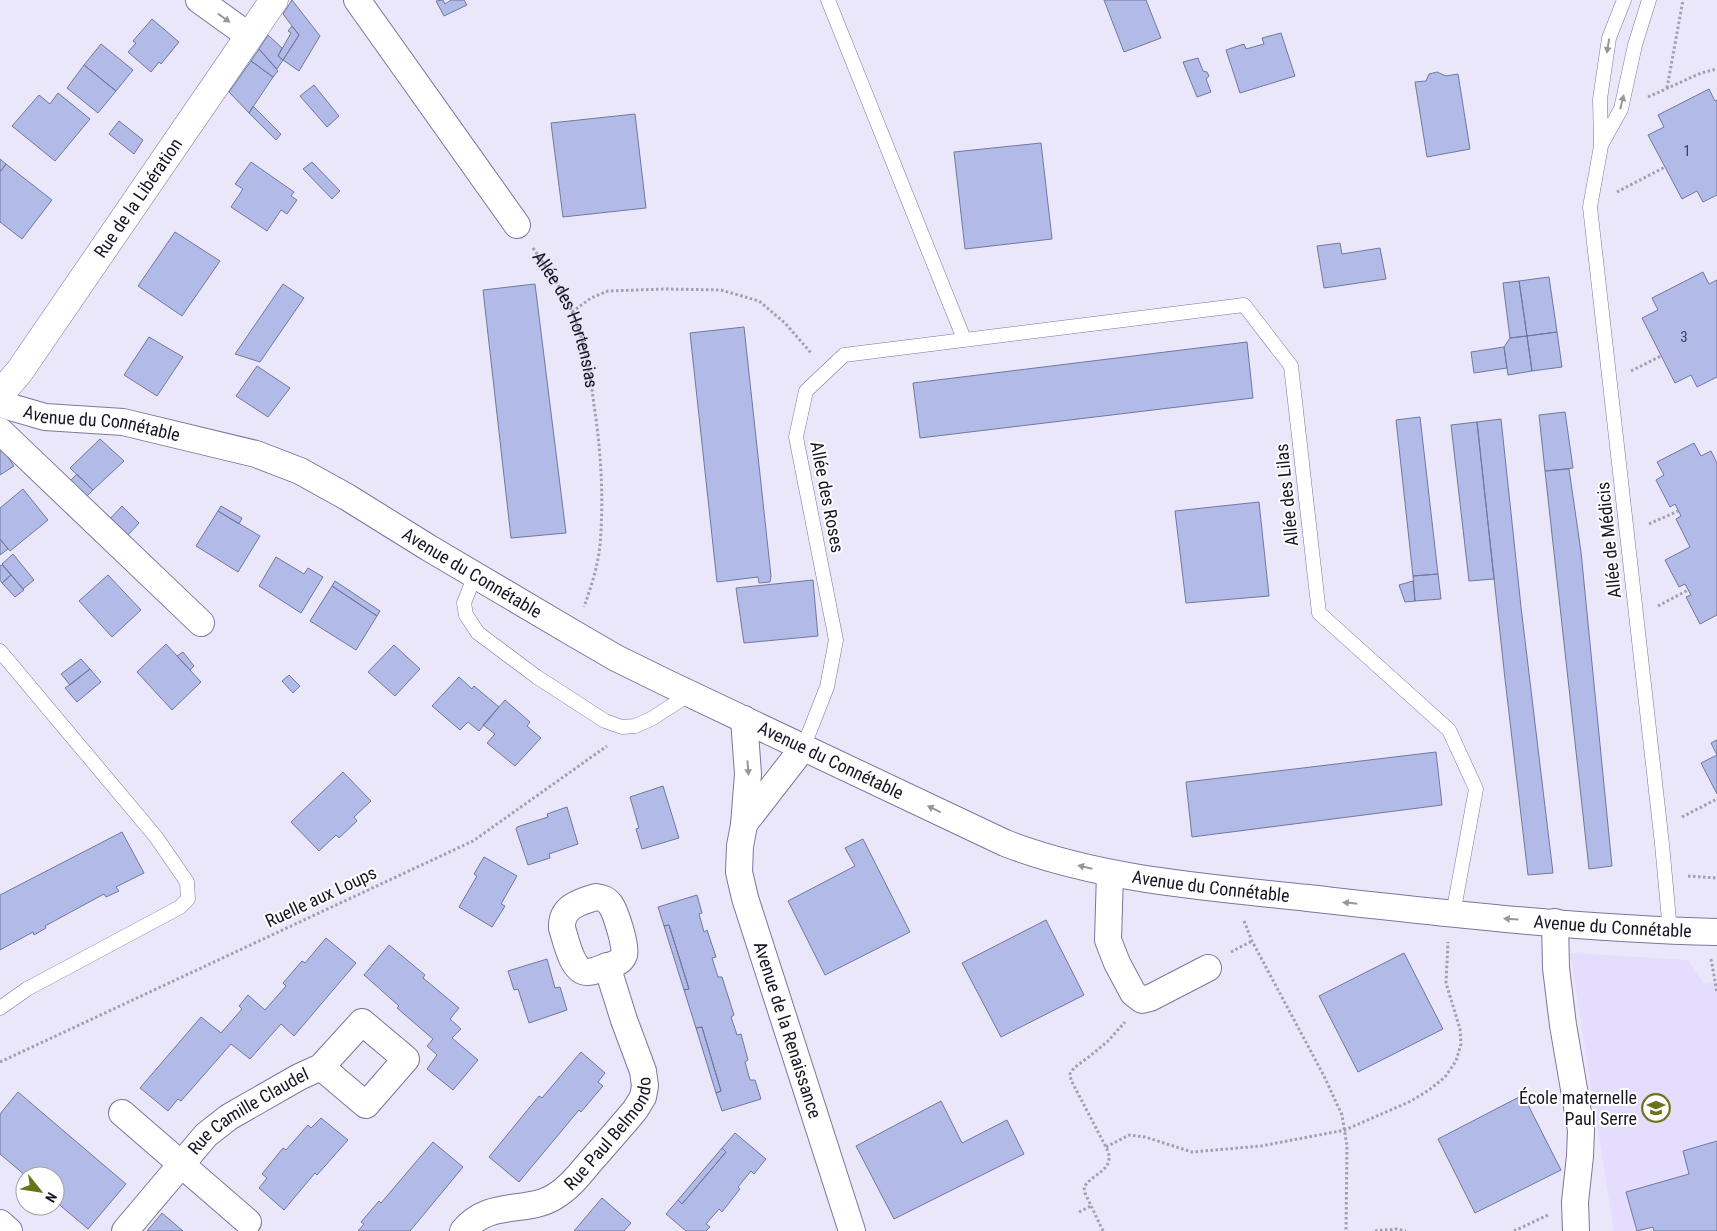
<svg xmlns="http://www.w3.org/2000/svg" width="1717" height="1231" font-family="'Roboto Condensed',sans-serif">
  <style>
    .built { fill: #e4ddfd }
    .building { fill: #b2bbe7; stroke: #7078a0 }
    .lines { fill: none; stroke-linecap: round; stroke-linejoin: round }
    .lane-casing { stroke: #7e749d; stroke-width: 15 }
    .street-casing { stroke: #7e749d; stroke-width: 28 }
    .secondary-casing { stroke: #7e749d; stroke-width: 29 }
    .path { stroke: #a39fb0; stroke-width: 3; stroke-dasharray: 2.5 2.5; stroke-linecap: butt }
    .lane { stroke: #fff; stroke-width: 14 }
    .street { stroke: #fff; stroke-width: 26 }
    .secondary { stroke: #fff; stroke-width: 28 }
    .oneway { fill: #98969c }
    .labels { text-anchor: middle; stroke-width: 4; stroke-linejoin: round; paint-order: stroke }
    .number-label { font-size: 15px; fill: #3f3e55 }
    .street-label { font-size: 18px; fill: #191524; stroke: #fff }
    .poi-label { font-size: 18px; fill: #191524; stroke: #fff; text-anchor: end }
  </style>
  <rect width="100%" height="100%" fill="#ebe7fa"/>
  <path class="built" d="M1570,953l118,7 16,24 13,-2v249h-103z"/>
  <path class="building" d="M292,0l28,36 -21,35 -16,-11 16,-25 -16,-21z
    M443,0l2,4 6,-4h13l3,5 -23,11 -8,-15z
    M1104,0h42l15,38 -37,14z
    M152,19l27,23 -18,22 -2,-2 -8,10 -23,-20 8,-9 -3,-2z
    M292,26l7,9 -16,25 -5,-4 13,-23 -3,-2z
    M1281,33l14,43 -55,17 -14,-43 18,-6 2,5 18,-5 -2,-6z
    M268,35l14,13 -4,8 5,4 -6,9 -18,-20z
    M101,44l32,26 -17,21 -32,-26z
    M259,49l19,22 -5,6 -22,-16z
    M1198,58l5,13 4,1 2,4 -3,3 5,13 -14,5 -14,-35z
    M251,61l22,16 -24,36 -20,-21z
    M84,65l32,26 -18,22 -31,-25z
    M1437,72l9,4 12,-2 12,75 -43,8 -12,-75 11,-1 3,-7z
    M314,85l25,31 -12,11 -27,-31z
    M1709,89l6,12 2,-1v95l-14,7 -6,-11 -15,8 -34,-64 16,-8 -6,-12z
    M58,93l32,26 -35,42 -43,-35 27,-31 11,9z
    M253,106l28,28 -5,6 -27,-27z
    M635,114l11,94 -83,9 -12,-94z
    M119,121l24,19 -9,14 -25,-20z
    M1041,143l11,96 -87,10 -11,-97z
    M0,159l6,5 -6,8z
    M251,162l43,30 -3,4 6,4 -10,14 -6,-4 -14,21 -36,-24 12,-18 -8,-5z
    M312,162l28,29 -8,8 -29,-30z
    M6,164l46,36 -30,39 -22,-17v-50z
    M175,232l45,29 -38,55 -44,-30z
    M1340,243l2,11 38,-6 6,31 -62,9 -7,-42z
    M1703,272l6,12 8,-4v97l-20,10 -6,-12 -16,8 -33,-65 16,-8 -6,-12z
    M1549,277l8,55 -30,4 -8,-55z
    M1519,281l8,55 -17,2 -7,-55z
    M283,284l21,14 -44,64 -25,-8z
    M535,284l31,249 -55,5 -28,-248z
    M744,327l27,249 -1,6 -11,1 -1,-6 -41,5 -27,-249z
    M1557,332l5,35 -30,4 -5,-35z
    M1527,336l5,35 -24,4 -4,-28 6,-9z
    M149,337l34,20 -26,39 -33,-21z
    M1247,342l6,56 -333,40 -7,-55z
    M1504,347l3,21 -33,5 -3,-21z
    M257,366l33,22 -22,29 -32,-21z
    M1565,412l8,56 -28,3 -6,-56z
    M1420,417l18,157 -25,2 -17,-156z
    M1501,419l20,188 32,266 -25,2 -23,-196 -28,-257z
    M1477,422l17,157 -25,2 -18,-156z
    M100,439l24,22 -31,29 -23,-22z
    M1694,443l7,13 10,-5 6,12v152l-17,9 -14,-27 5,-2 -6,-11 -6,3 -14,-27 25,-13 -14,-28 5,-3 -6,-12 -5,3 -14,-27 8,-5 -7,-13z
    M0,445l14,21 -14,9z
    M1569,469l12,83 31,314 -23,3 -44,-398z
    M77,474l16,16 -7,7 -16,-16z
    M23,489l25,31 -38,31 -10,-12v-31z
    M1259,502l10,94 -83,7 -11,-92z
    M122,506l17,17 -11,12 -14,-13 -5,-2z
    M221,506l21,12 -3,6 -21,-13z
    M218,511l42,25 -22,36 -42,-26z
    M0,539l8,10 -8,6z
    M13,554l21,26 -11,9 -21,-25z
    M276,557l28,17 4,-6 15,9 -22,36 -42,-27z
    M2,565l9,10 -9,8 -2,-3v-14z
    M1438,574l3,25 -26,2 -2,-25z
    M11,575l13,15 -9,7 -13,-14z
    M108,575l33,35 -29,27 -33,-36z
    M813,580l5,56 -74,7 -8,-55z
    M335,581l45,30 -3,5 -45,-30z
    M1413,581l2,20 -10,1 -6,-17z
    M332,586l45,30 -21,34 -46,-29z
    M166,644l35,38 -29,28 -35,-38z
    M394,645l26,24 -25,27 -27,-24z
    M183,652l11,14 -4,4 -13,-14z
    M81,659l9,10 -20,16 -9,-11z
    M90,669l11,13 -24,20 -12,-14z
    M289,675l11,11 -7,7 -11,-12z
    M459,677l13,12 2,-3 25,21 -20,24 -11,-9 -8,8 -28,-24z
    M505,700l25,22 -3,4 14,12 -26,28 -28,-23 8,-9 -12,-9z
    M1717,740v54l-16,-31 16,-8 -6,-12z
    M1436,752l6,53 -250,32 -6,-55z
    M343,772l28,29 -17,16 3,4 -18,17 -3,-3 -17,16 -28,-29z
    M663,786l16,52 -37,11 -6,-20 3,-1 -9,-31z
    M567,807l11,37 -29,10 1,4 -22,7 -12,-36 1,-2 31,-10 -1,-3z
    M122,832l22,41 -28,14 3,4 -13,6 -2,-3 -59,32 1,2 -12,7 -1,-3 -33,18v-55z
    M863,839l47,93 -85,43 -37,-74 67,-35 -10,-18z
    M484,857l33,19 -16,28 4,2 -13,21 -33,-20 18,-31 -3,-2z
    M697,895l5,18 -3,1 5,18 3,-2 9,27 -4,1 6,19h4l12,38 -3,2 6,18 4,-1 7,26 -3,2 5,18h5l6,19 -39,12 -6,-18 5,-2 -19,-64 -6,1 -12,-38 5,-1 -20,-64 -5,1 -6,-19z
    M1046,920l38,75 -83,42 -39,-74z
    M669,925l20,64 -5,1 -20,-64z
    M326,938l30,25 -62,73 -13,-12 -31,35 -19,-15 -50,57 -3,-2 -10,12 -28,-23 61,-71 20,16 21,-24 -3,-3 9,-11 17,15 21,-24 -3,-3 19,-22 3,2z
    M389,945l36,30 -2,3 36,30 -9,11 11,10 -9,9 26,22 -25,30 -26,-21 10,-14 -10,-9 6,-7 -36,-31 2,-2 -35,-31z
    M1404,953l39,76 -85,43 -39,-76z
    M547,959l8,29 5,-1 7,23 -38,13 -11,-34 -4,1 -6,-19z
    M702,1027l19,64 -5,2 -20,-65z
    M581,1052l24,21 -7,9 5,4 -22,26 -2,-2 -60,72 -30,-25 50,-61 3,2z
    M18,1092l108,92 -38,45 -33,-28v-25h-29l-26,-22v-40z
    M1523,1095l38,75 -86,43 -37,-74z
    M941,1101l21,42 45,-23 17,34 -130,65 -38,-73z
    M321,1118l27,22 -31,35 -2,-2 -31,37 -25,-22 8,-10 -5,-4 21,-26 3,2 22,-25 3,3z
    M735,1133l31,26 -12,15 -3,-3 -13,16 2,2 -18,23 -3,-3 -13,15 4,3 -4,4h-20l-20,-17 12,-14 4,4 44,-52 -4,-4z
    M1717,1141v90h-63l-1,-4 -16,4 -11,-39 63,-18 -6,-23z
    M433,1142l30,25 -53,64h-52l6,-7 -3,-2 18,-21 2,2z
    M722,1148l4,4 -44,52 -4,-4z
    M602,1198l29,25 -7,8h-50z
    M162,1213l21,18h-36z"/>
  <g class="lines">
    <defs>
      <path id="lane" d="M828,0l136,339
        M1624,0l-15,38 -9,61 1,47 -11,61 72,637 8,87
        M1601,145l20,-36 14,-64 14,-45
        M475,575l-11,28 2,12 12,18 59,44 68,44 17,6 13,-1 16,-7 39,-25
        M0,651l156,186 31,45 1,17 -8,8 -153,82 -27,19
        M803,748l24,-61 9,-47 -40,-203 10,-46 38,-36 400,-50 47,61 28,247 130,117 27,59 -23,125"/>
      <g id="street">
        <path d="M199,0l50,36"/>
        <path d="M357,0l160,225"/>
        <path id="s2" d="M0,404l45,13 78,5 133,32 44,17 47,26 82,51 144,85 43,25 53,26 336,159c96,37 201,44 303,55 135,15 272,31 409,34"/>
        <path d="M0,431l201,192"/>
        <path id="s3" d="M744,719l4,55 -4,51 -4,21 -1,26 6,26 107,333"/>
        <path d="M744,824l59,-76"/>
        <path d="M1110,873l-2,67 9,23 16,30 9,7 8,-2 58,-30"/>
        <path d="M596,897c6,1 10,2 14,7 5,6 17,43 14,51 -3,8 -12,10 -19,12 -5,2 -12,5 -18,5 -15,0 -21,-32 -25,-44 -1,-21 17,-26 34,-31z"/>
        <path d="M1555,922l1,46 7,57 18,105 -1,26 -5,46 1,29"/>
        <path d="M122,1113l126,109"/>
        <path d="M0,1223l9,8"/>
        <path id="s4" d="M125,1231l81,-96 23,-18 70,-40 22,-10 41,-45 44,37 -40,46 -45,-38"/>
        <path id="s5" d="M463,1231c27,-33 66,-16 94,-36 13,-8 23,-21 33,-33 15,-17 30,-34 45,-52l8,-13 2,-11 -2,-15 -19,-51 -17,-54"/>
      </g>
      <g id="secondary">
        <path id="s6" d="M0,394l19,-22 255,-372"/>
      </g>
    </defs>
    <use href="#lane" class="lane-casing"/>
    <use href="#street" class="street-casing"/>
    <use href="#secondary" class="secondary-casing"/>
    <g class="path">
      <path d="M1667,88l16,-88"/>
      <path d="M1648,97l53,-24 16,-4"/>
      <path d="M1617,192l48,-25"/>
      <path id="s1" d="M533,248c14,21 30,41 39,64 13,30 18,61 22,93 7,46 10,93 6,140 -2,21 -9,42 -16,62"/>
      <path d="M572,312l19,-14 17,-7 58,-2 55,1 38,11 26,22 27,31"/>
      <path d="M1631,371l30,-15"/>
      <path d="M1649,524l29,-13"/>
      <path d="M1658,606l30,-16"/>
      <path d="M1682,817l35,-18"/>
      <path d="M1688,876l29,2"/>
      <path d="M1244,921l8,20 72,135 18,39 5,31 -1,85"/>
      <path d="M1231,952l21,-11"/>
      <path d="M1711,959l6,33"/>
      <path d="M0,1062l473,-221 134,-95"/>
      <path d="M1106,1147l23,-12 16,2 47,15 69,-6 84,-16 66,-29 18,-11 16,-13 11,-16 5,-17 -1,-15 -14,-46 2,-41"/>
      <path d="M1079,1212l12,-6"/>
      <path d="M1103,1231l-18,-38 -1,-6c9,-14 30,-16 24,-36l-37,-71 -1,-6 4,-6 16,-12 18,-15 17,-19"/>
      <path d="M1375,1231l22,-2 9,2"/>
      <path d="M1514,1231l34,-16"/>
    </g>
    <use href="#lane" class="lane"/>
    <use href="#street" class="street"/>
    <use href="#secondary" class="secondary"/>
  </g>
  <defs><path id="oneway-solid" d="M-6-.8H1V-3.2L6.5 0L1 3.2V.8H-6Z" transform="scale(1.25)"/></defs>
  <g class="oneway">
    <use href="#oneway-solid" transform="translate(224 18) rotate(36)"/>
    <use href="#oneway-solid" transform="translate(1608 46) rotate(99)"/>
    <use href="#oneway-solid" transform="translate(1622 102) rotate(-76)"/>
    <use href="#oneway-solid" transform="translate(748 768) rotate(86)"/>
    <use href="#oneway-solid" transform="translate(934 809) rotate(-154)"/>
    <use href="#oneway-solid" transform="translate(1085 867) rotate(-167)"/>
    <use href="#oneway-solid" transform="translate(1350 903) rotate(-174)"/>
    <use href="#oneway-solid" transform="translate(1511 919) rotate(-176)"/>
  </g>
  <defs>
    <symbol id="school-ring" viewBox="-11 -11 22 22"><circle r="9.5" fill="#fff" stroke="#6a731c" stroke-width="1.5"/><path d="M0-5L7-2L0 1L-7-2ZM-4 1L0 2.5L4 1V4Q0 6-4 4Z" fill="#6a731c"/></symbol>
  </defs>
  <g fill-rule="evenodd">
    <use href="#school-ring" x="1640" y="1092" width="32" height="32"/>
  </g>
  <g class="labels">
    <g class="number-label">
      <text x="1687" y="156">1</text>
      <text x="1684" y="342">3</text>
    </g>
    <g class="street-label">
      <text dy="6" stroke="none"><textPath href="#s6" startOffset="240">Rue de la Libération</textPath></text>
      <text dy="6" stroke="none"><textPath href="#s1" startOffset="80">Allée des Hortensias</textPath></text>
      <text dy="6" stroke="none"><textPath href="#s2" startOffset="104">Avenue du Connétable</textPath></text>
      <text transform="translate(1287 495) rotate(-96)" y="6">Allée des Lilas</text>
      <text transform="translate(827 497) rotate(79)" y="6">Allée des Roses</text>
      <text transform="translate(1609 540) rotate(-96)" y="6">Allée de Médicis</text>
      <text dy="6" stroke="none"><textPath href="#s2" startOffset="509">Avenue du Connétable</textPath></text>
      <text dy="6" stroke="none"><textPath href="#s2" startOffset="914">Avenue du Connétable</textPath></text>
      <text dy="6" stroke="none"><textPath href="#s2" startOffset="1318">Avenue du Connétable</textPath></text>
      <text transform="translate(321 897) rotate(-25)" y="6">Ruelle aux Loups</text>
      <text dy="6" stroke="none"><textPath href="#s2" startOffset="1722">Avenue du Connétable</textPath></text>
      <text dy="6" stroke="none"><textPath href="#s3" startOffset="319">Avenue de la Renaissance</textPath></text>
      <text dy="6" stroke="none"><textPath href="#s4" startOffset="174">Rue Camille Claudel</textPath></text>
      <text dy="6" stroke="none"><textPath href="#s5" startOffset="185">Rue Paul Belmondo</textPath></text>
    </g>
    <g class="poi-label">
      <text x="1637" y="1104">École maternelle<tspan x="1637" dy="21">Paul Serre</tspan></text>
    </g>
  </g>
  <g transform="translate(40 1191) rotate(120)"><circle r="24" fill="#ffffff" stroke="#a3a1a7"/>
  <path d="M0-4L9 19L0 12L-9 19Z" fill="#6a731c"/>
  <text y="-8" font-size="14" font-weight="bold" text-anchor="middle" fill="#191524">N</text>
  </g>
</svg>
